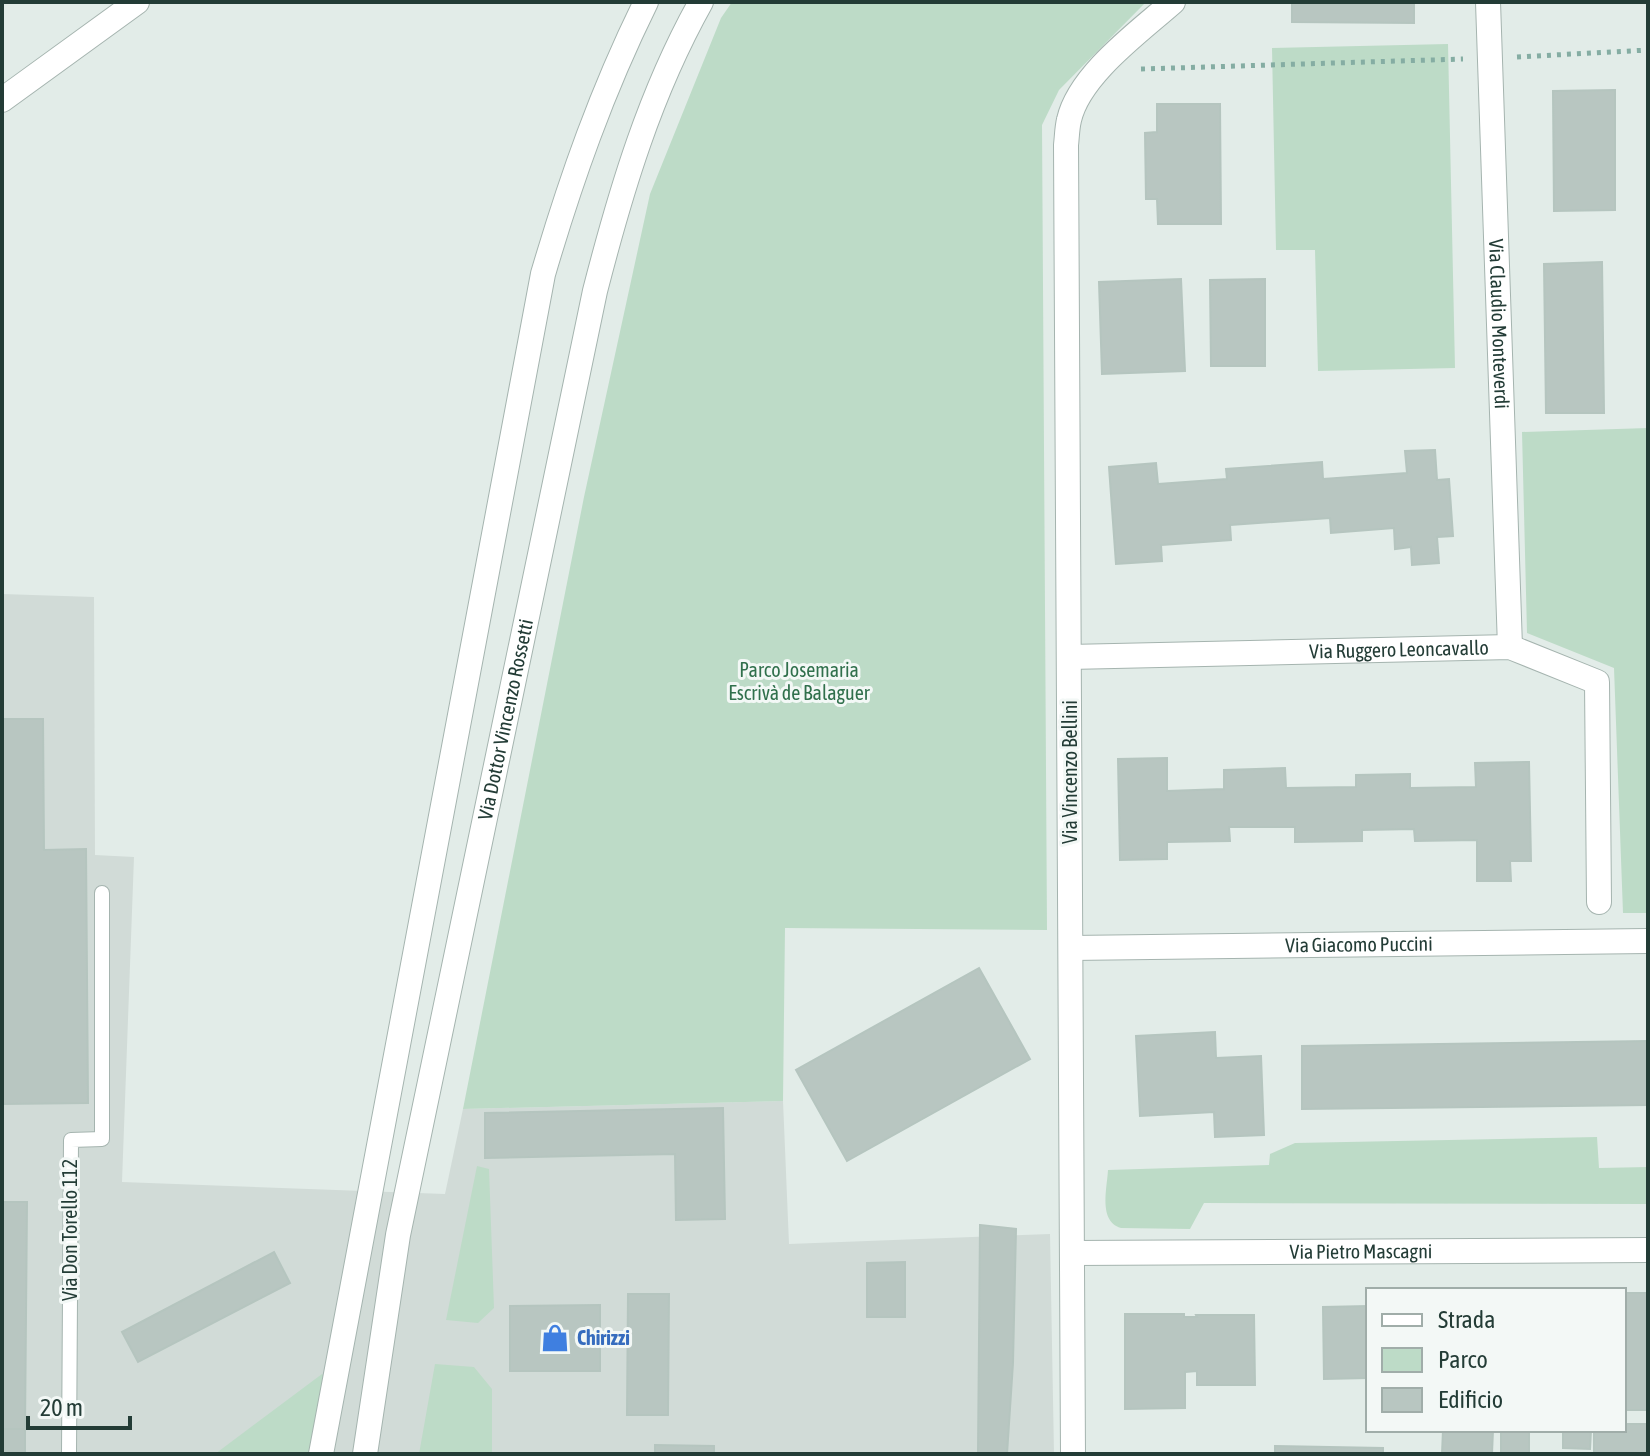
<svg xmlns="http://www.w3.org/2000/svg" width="1650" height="1456" font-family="'Asap Condensed',sans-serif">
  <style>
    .built { fill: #d1dbd7 }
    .green { fill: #bddbc7 }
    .building { fill: #b8c6c1; stroke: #b5c5bf; stroke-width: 2 }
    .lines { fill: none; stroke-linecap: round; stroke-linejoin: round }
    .service-casing { stroke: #a5b4af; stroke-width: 16 }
    .minor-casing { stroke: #a5b4af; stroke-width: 26 }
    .tertiary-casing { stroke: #a5b4af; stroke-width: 26 }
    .path { stroke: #85ada3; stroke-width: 5; stroke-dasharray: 4 6; stroke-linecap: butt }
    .service { stroke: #fff; stroke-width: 14 }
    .minor { stroke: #fff; stroke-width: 24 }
    .tertiary { stroke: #fff; stroke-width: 24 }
    .labels { text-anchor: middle; stroke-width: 6; stroke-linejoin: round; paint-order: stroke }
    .street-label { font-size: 20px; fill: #233c36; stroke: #f3f8f6 }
    .park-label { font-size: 20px; fill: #30704c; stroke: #f3f8f6 }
    .shop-label { font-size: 20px; font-weight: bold; fill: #366cbe; stroke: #f3f8f6; text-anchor: start }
  </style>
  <rect width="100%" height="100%" fill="#e2ece8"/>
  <path class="built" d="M2,594l92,3 1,258 39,2 -12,325 323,12 18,-85 320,-8 6,143 261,-10 4,220h-1052z"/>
  <path class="green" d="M732,2h414l-87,88 -17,35 5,805 -262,-2 -2,173 -320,8 121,-612 66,-303 71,-176z
    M1448,44l7,324 -137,3 -3,-121h-39l-4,-202z
    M1648,428v485h-25l-9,-245 -87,-35 -5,-201z
    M1597,1137l2,31 49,-1v37l-444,-1 -14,26 -69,-1c-23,-7 -14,-39 -13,-58l161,-5 1,-11 25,-11z
    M477,1166l12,3 5,139 -16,15 -32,-3z
    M435,1364l39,3 18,22v65h-73z
    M322,1374l9,7 -14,73h-102z"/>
  <path class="building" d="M1292,2h122v21l-122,-1z
    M1615,90v120l-61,1 -1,-120z
    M1157,104h63l1,120h-63l-1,-25h-11l-1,-66 12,-1z
    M1602,262l2,151h-58l-2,-149z
    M1181,279l4,92 -83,3 -3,-92z
    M1265,279v87h-54l-1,-86z
    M1435,450l2,30 12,-1 4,57 -16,1 2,26 -27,2 -1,-18 -16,2 -1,-21 -63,5 -1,-15 -100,7 1,15 -70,5 1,16 -46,3 -7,-97 47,-4 2,21 69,-5 -1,-10 96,-7 1,17 84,-6 -2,-22z
    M2,719h41l1,131 42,-1 2,254 -86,1z
    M1167,758v33l57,-2v-19l61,-2 1,20 70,-1v-12l54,-1v14l66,-1 -1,-24 54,-1 2,99h-21l1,20h-34v-41l-62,1 -1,-12 -52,1v11l-67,1v-15h-66l1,14 -63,1v17l-47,1 -2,-101z
    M979,968l51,91 -183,102 -51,-91z
    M1215,1032l1,26 45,-2 3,79 -49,2 -1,-25 -74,4 -4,-80z
    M1648,1041v64l-346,4v-63z
    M723,1108l2,111 -49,1 -1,-66 -190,4v-45z
    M2,1202h25l-2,227h-23z
    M980,1225l36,4 -3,134 -6,91h-29z
    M274,1252l16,31 -152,79 -16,-30z
    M905,1262v55h-38v-54z
    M1624,1293h24v117h-24z
    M628,1294h41l-1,121h-41z
    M600,1305v66h-90v-65z
    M1368,1306v72l-44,1 -1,-72z
    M1125,1314h59v3h13l-1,-2h58l1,70h-58v-14l-12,1v36l-60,1z
    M1624,1424h24v30h-54v-24h30z
    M2,1429h23v25h-23z
    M1443,1430h50l-1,24h-50z
    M1501,1430h28v24h-28z
    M1563,1430h28l-1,19 -27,-1z
    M655,1445l59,1v8h-59z
    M1275,1446l108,2v6h-108z"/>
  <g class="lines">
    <defs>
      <path id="service" d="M69,1454l2,-314 31,-1v-246"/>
      <g id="minor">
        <path id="s1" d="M1488,2l22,645"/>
        <path d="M2,100l135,-98"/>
        <path id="s2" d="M1069,657l441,-10 87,35 2,220"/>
        <path id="s3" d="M1071,948l577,-7"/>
        <path id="s4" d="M1073,1253l575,-3"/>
        <path d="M1073,1454l-7,-1309c1,-8 1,-17 3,-25 10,-45 70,-88 104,-118"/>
      </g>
      <g id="tertiary">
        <path d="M321,1454l222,-1180c28,-95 59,-183 103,-272"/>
        <path id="s5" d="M365,1454l33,-219 197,-944c26,-101 55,-198 106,-289"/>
      </g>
    </defs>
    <use href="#service" class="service-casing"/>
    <use href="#minor" class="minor-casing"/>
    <use href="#tertiary" class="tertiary-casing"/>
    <path class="path" d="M1517,57l131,-7
      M1141,69l322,-10"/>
    <use href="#service" class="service"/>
    <use href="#minor" class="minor"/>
    <use href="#tertiary" class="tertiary"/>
  </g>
  <defs>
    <symbol id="shop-bare" viewBox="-9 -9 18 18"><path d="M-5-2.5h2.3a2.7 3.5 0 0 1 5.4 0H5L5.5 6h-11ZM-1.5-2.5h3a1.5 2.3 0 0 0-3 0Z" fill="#3f7fe0" stroke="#f3f8f6" stroke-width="2.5" paint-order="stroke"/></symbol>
  </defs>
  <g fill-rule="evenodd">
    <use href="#shop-bare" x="535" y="1318" width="40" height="40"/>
  </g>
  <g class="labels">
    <g class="street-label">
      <text dy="7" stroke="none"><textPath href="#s1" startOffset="322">Via Claudio Monteverdi</textPath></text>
      <text dy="7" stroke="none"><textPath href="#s2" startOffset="330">Via Ruggero Leoncavallo</textPath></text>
      <text dy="7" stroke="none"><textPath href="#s5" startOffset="748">Via Dottor Vincenzo Rossetti</textPath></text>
      <text transform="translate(1070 772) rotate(-90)" y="7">Via Vincenzo Bellini</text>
      <text dy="7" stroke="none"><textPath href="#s3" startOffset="288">Via Giacomo Puccini</textPath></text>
      <text transform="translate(70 1230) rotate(-90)" y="7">Via Don Torello 112</text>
      <text dy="7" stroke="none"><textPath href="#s4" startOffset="288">Via Pietro Mascagni</textPath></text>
    </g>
    <g class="park-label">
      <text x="799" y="677">Parco Josemaria<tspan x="799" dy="23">Escrivà de Balaguer</tspan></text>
    </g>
    <g class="shop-label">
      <text x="577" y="1345">Chirizzi</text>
    </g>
  </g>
  <rect width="1650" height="1456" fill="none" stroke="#233c36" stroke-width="8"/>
  <rect x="1366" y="1288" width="260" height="144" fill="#f3f8f6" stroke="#a0ada9" stroke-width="2"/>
  <rect x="1382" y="1314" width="40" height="12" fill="#ffffff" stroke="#a0ada9" stroke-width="2"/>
  <text x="1438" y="1328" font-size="24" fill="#233c36">Strada</text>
  <rect x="1382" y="1348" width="40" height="24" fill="#bddbc7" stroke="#a0ada9" stroke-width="2"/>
  <text x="1438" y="1368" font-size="24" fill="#233c36">Parco</text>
  <rect x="1382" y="1388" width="40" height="24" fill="#b8c6c1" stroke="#a0ada9" stroke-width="2"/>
  <text x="1438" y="1408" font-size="24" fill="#233c36">Edificio</text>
  <path d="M28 1416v12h102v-12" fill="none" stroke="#233c36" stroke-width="4"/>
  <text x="40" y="1416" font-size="24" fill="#233c36" stroke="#f3f8f6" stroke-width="6" paint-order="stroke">20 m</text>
</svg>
